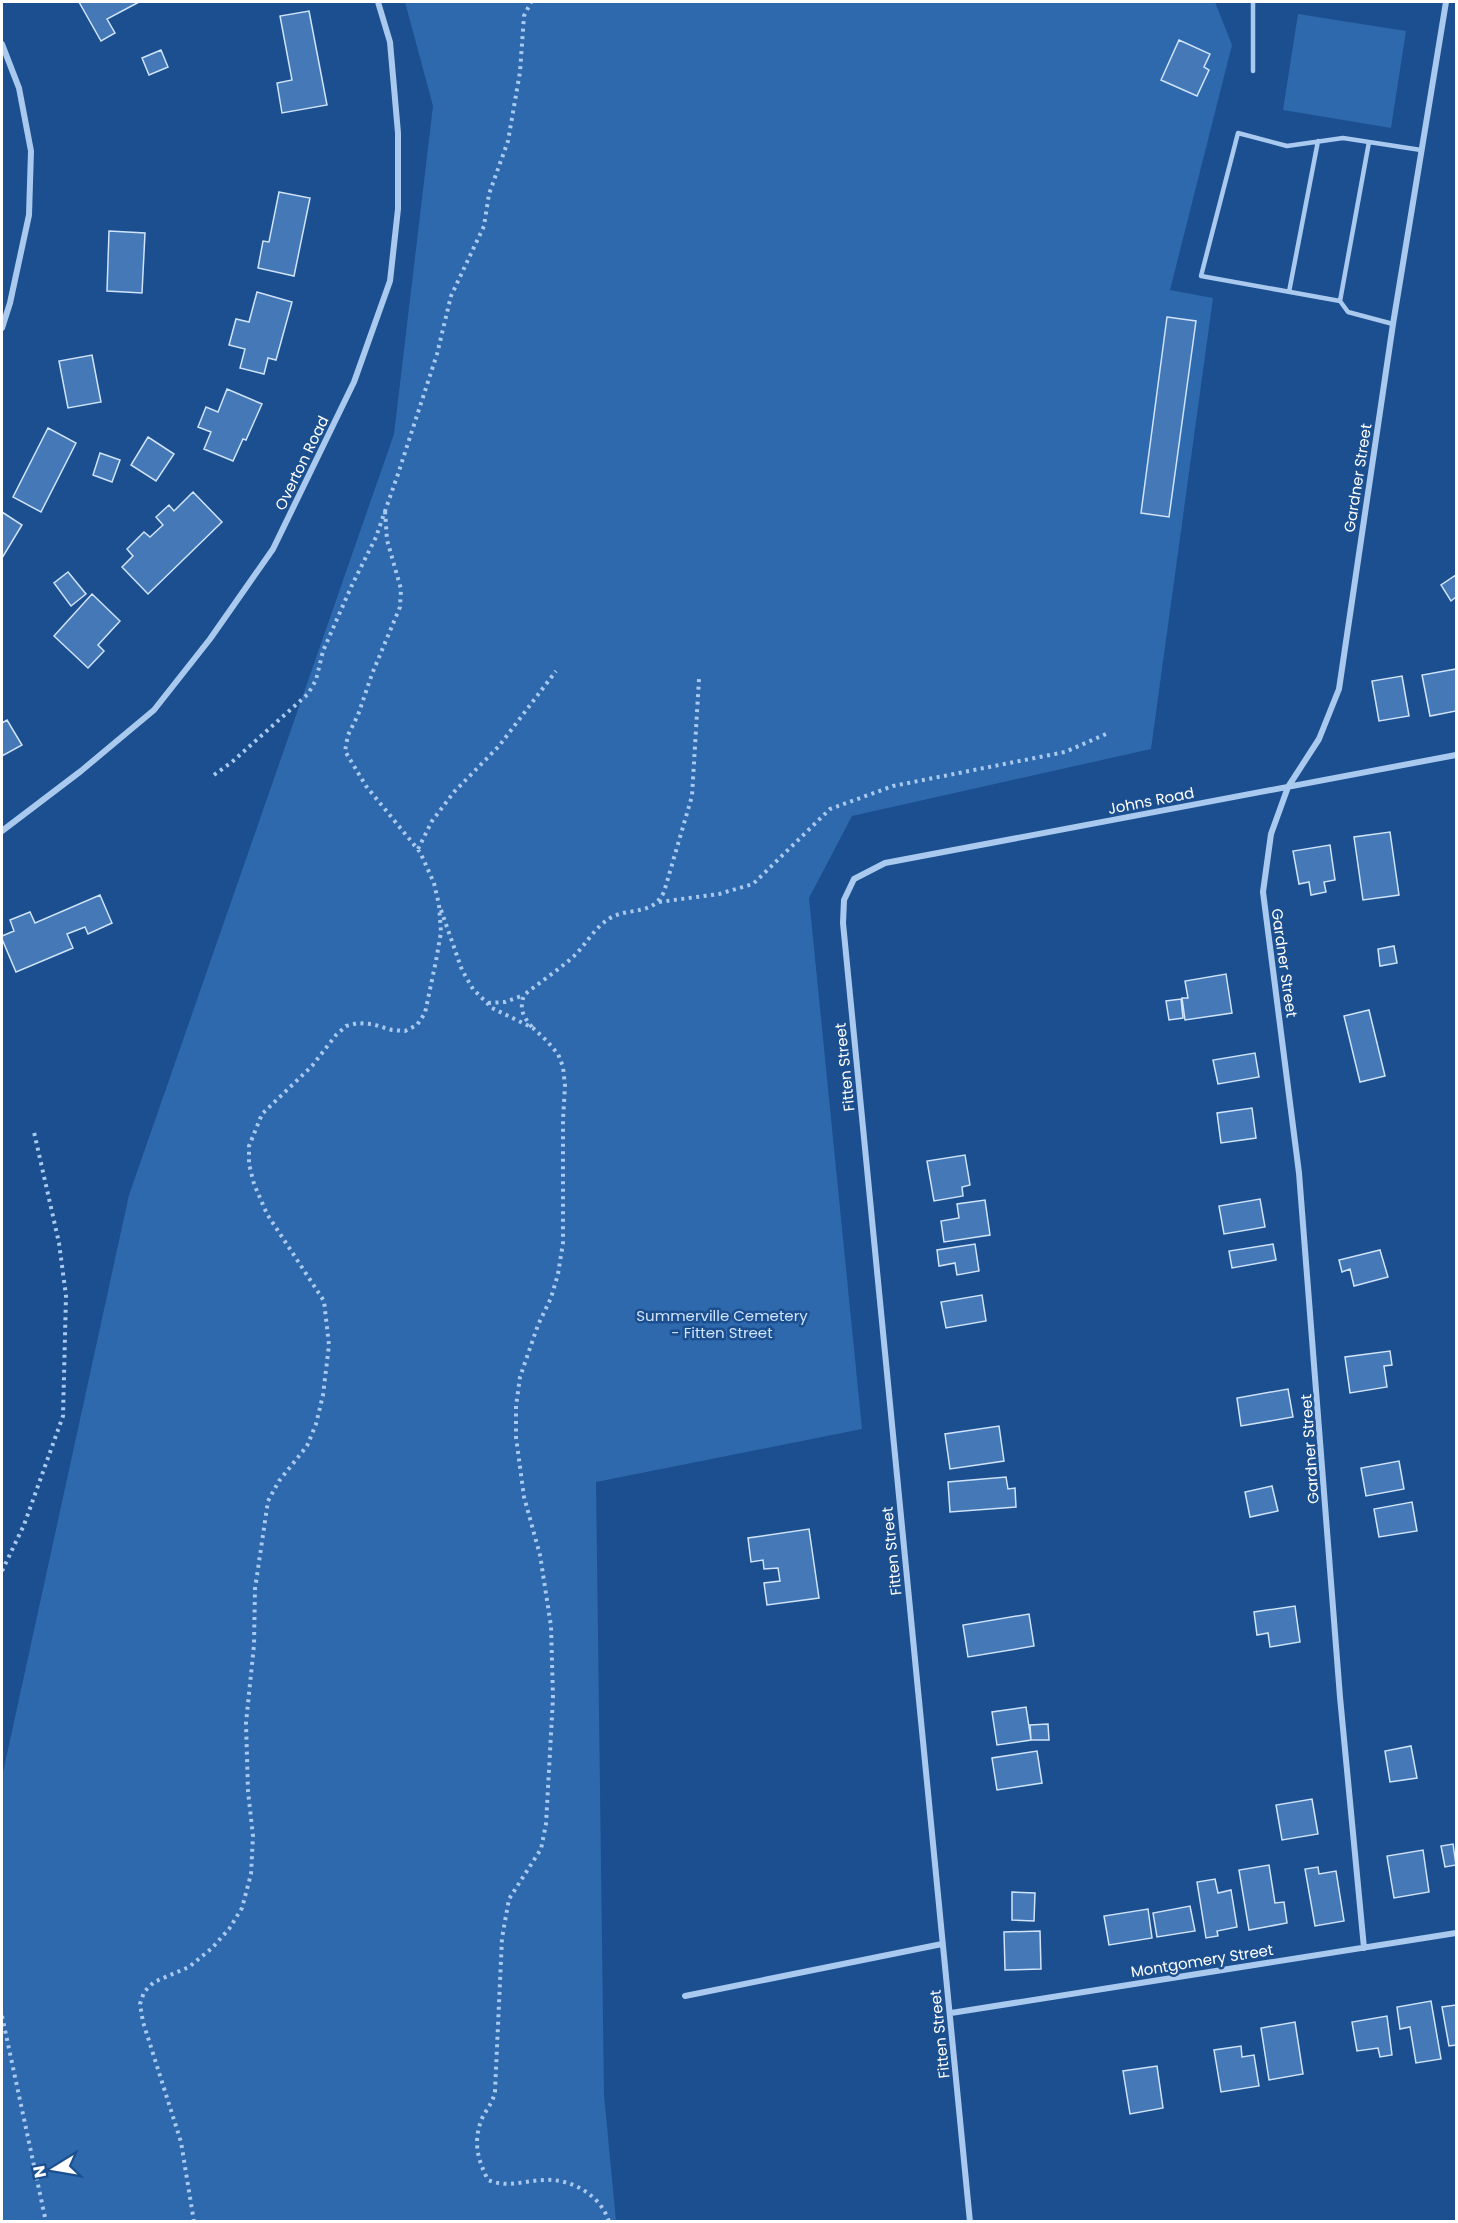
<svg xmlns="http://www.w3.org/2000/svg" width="1458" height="2223" font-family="Poppins,sans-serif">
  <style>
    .green { fill: #2e69ad }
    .building { fill: #4478b7; stroke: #cfe3fa; stroke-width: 1.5 }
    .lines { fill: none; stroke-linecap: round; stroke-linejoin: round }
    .path { stroke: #a9c9ee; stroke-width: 4; stroke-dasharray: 3 4.5; stroke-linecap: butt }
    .lane { stroke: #a9c9ee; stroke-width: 4.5 }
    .street { stroke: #a9c9ee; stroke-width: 6 }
    .labels { text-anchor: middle; stroke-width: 5; stroke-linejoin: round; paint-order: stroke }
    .street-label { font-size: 15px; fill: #fff; stroke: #1b4f8f }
    .park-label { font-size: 15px; fill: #cfe3fa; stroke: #1b4f8f }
  </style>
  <rect width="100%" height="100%" fill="#1b4f8f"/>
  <path class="green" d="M405,2h810l17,43 -62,245 43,8 -62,451 -299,67 -43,82 53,531 -266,53 8,613 12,126 -614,1v-445l127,-582 265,-761 39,-328z
    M1298,14l108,17 -15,97 -108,-18z"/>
  <path class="building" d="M79,2h60l-32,17 8,14 -14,8z
    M309,11l18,94 -45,8 -5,-30 15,-3 -12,-64z
    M1179,40l31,14 -6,13 5,3 -12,26 -36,-16z
    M161,50l7,17 -19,8 -7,-17z
    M279,192l31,6 -16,78 -36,-8 5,-27 6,1z
    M109,231l36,2 -3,60 -35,-2z
    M257,292l35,10 -16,58 -8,-2 -4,16 -24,-6 5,-19 -16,-4 7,-26 13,3z
    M1167,317l29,4 -27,196 -28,-4z
    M92,355l9,47 -33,6 -9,-47z
    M227,389l35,15 -16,36 -3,-1 -10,22 -29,-12 7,-17 -13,-5 8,-20 12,5z
    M48,428l28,15 -35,69 -28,-15z
    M148,437l26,17 -18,27 -25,-16z
    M100,453l20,7 -8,22 -19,-7z
    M193,492l29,30 -74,72 -26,-27 11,-11 -6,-7 17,-17 6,5 13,-12 -7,-8 13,-12 5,6z
    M2,512l20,13 -20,33z
    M68,572l18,22 -15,12 -17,-23z
    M1456,575v22l-5,4 -10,-16z
    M92,594l28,27 -22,24 6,6 -16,17 -34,-32z
    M1456,669v42l-26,5 -8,-41z
    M1402,676l7,40 -30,5 -7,-40z
    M7,720l15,25 -20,11v-33z
    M1390,832l9,63 -36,5 -9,-63z
    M1330,845l5,35 -11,2 2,10 -15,3 -2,-13 -10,2 -6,-33z
    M100,895l12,28 -24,11 -3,-7 -18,7 6,14 -57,24 -14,-33v-3l12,-5 -4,-11 20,-8 5,11z
    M1394,946l3,17 -17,3 -2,-17z
    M1226,974l6,39 -47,7 -3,-22h6l-3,-17z
    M1181,999l2,19 -14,2 -3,-19z
    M1369,1010l16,66 -25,6 -16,-66z
    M1255,1053l4,24 -41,7 -5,-24z
    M1252,1108l4,30 -35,5 -4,-30z
    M965,1155l5,30 -8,2 1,9 -29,5 -7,-40z
    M1260,1199l5,28 -41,7 -5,-28z
    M985,1200l5,35 -46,7 -3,-21 18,-3 -2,-14z
    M975,1244l4,27 -22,4 -2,-12 -16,3 -2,-16z
    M1273,1244l3,16 -44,8 -3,-17z
    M1380,1250l8,27 -34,9 -4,-17 -8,3 -3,-12z
    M982,1295l4,26 -40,7 -5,-26z
    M1390,1351l2,14 -8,1 3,21 -37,6 -5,-36z
    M1288,1389l5,28 -52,9 -4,-28z
    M999,1426l5,35 -54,8 -5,-35z
    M1399,1461l5,28 -38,7 -5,-28z
    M1006,1477l2,12 7,-1 1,19 -66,5 -2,-30z
    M1272,1486l6,25 -28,6 -5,-25z
    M1412,1502l5,29 -38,6 -5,-28z
    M809,1529l10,69 -52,7 -3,-22 16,-2 -2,-13 -14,1 -1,-9 -12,2 -3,-24z
    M1295,1606l5,36 -30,5 -2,-14 -11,2 -3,-23z
    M1029,1614l5,32 -66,11 -5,-32z
    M1026,1707l5,33 -34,5 -5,-33z
    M1048,1724l1,16h-18l-1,-15z
    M1411,1746l6,32 -27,4 -5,-31z
    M1037,1751l5,32 -45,7 -5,-32z
    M1312,1799l6,35 -36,6 -6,-35z
    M1453,1844l3,21 -11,2 -4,-21z
    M1423,1850l6,42 -35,6 -7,-42z
    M1269,1865l6,38 9,-1 3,21 -38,7 -10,-60z
    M1318,1867l1,7 17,-3 8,50 -29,5 -10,-57z
    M1215,1879l3,14 13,-3 6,37 -20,4 1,5 -12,2 -9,-56z
    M1012,1892l23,1 -1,28 -22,-1z
    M1190,1906l5,25 -38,6 -4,-24z
    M1148,1909l4,29 -43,7 -5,-29z
    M1040,1931l1,38 -36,1 -1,-38z
    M1431,2001l10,58 -25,4 -6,-36 -10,2 -3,-22z
    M1456,2005v40l-7,1 -7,-39z
    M1387,2016l5,39 -12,2 -2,-9 -21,3 -5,-29z
    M1295,2022l8,52 -34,6 -8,-52z
    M1241,2046l1,11 12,-2 5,31 -38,6 -7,-42z
    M1157,2066l6,42 -33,6 -7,-43z"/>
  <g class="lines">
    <path class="path" d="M214,775l18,-13 76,-68 8,-14 7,-29 29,-66 24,-48 22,-63 39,-120 14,-58 33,-70 5,-32 19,-53 12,-69 4,-56 7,-14
      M418,849l14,-28 22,-29 45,-46 57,-75
      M659,902l60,-8 34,-10 77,-75 63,-23 172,-34 41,-18
      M441,910l21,60 11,19 19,19 41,20 14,13 11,13 5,13 2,19 -2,33v124l-5,31 -7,24 -13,27 -18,52 -4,29v31l8,60 16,58 11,71 2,72 -7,126 -5,25 -32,50 -7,39 -7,153c-2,13 -10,19 -14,30 -8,22 -3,39 7,59 18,8 36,1 55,0 28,-2 58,15 66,42
      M488,1003l17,-1 19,-7
      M532,1027c-9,-11 -13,-17 -8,-32 16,-13 33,-24 49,-38 13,-12 22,-31 39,-40 20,-10 40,-1 52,-25l28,-96 7,-117
      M2,1571l22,-46 39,-109 3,-120 -7,-53 -25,-111
      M2,2016l44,206
      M194,2222l-13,-80 -38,-120 -3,-18 4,-12 10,-10 35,-15 23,-19 17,-19 13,-21 9,-34 2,-38 -5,-45 -2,-68 8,-78 1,-56 13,-88 11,-20 28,-35 9,-22 7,-29 6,-50 -5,-44 -57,-87 -13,-30 -5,-20v-18l13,-32 50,-48 24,-31 10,-9 12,-3 14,1 20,6 13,1 12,-6 8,-12 11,-52 5,-29 -2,-27 -5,-22 -14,-31 -54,-66 -21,-35 3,-16 10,-20 14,-41 28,-67 1,-18 -14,-49 -2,-30"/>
    <path class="lane" d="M1253,2v69
      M1289,292l29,-151
      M1340,301l29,-159
      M1393,324l-45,-12 -8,-11 -139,-25 37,-143 49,13 56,-8 78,12"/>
    <path class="street" d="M2,44l17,44 12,63 -2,64 -19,88 -8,25
      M2,831l79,-60 73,-61 56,-71 63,-90 81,-167 36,-101 8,-72v-76l-8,-91 -12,-40
      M1364,1948l-24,-251 -41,-524 -36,-281 8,-58 17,-47 31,-48 20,-50 54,-365 53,-322
      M685,1996l257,-52
      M951,2013l505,-80
      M970,2222l-127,-1299 1,-23 10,-21 31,-16 571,-108"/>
  </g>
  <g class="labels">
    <g class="street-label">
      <text transform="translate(302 463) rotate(-64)" y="5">Overton Road</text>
      <text transform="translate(1358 478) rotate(-81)" y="5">Gardner Street</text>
      <text transform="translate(1151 801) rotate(-11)" y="5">Johns Road</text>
      <text transform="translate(1284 963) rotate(82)" y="5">Gardner Street</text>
      <text transform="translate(845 1067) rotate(-96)" y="5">Fitten Street</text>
      <text transform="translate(1310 1449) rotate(-94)" y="5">Gardner Street</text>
      <text transform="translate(892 1551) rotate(-96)" y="5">Fitten Street</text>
      <text transform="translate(1202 1961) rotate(-9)" y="5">Montgomery Street</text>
      <text transform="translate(940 2034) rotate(-96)" y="5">Fitten Street</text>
    </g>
    <g class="park-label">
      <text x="722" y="1321">Summerville Cemetery<tspan x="722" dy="17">- Fitten Street</tspan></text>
    </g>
  </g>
  <rect width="1458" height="2223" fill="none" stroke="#ffffff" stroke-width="6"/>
  <g transform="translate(54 2169) rotate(259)" stroke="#1b4f8f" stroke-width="4.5" paint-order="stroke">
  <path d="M0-4.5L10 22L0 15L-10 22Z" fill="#ffffff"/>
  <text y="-9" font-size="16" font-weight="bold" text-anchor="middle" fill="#ffffff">N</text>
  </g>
</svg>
